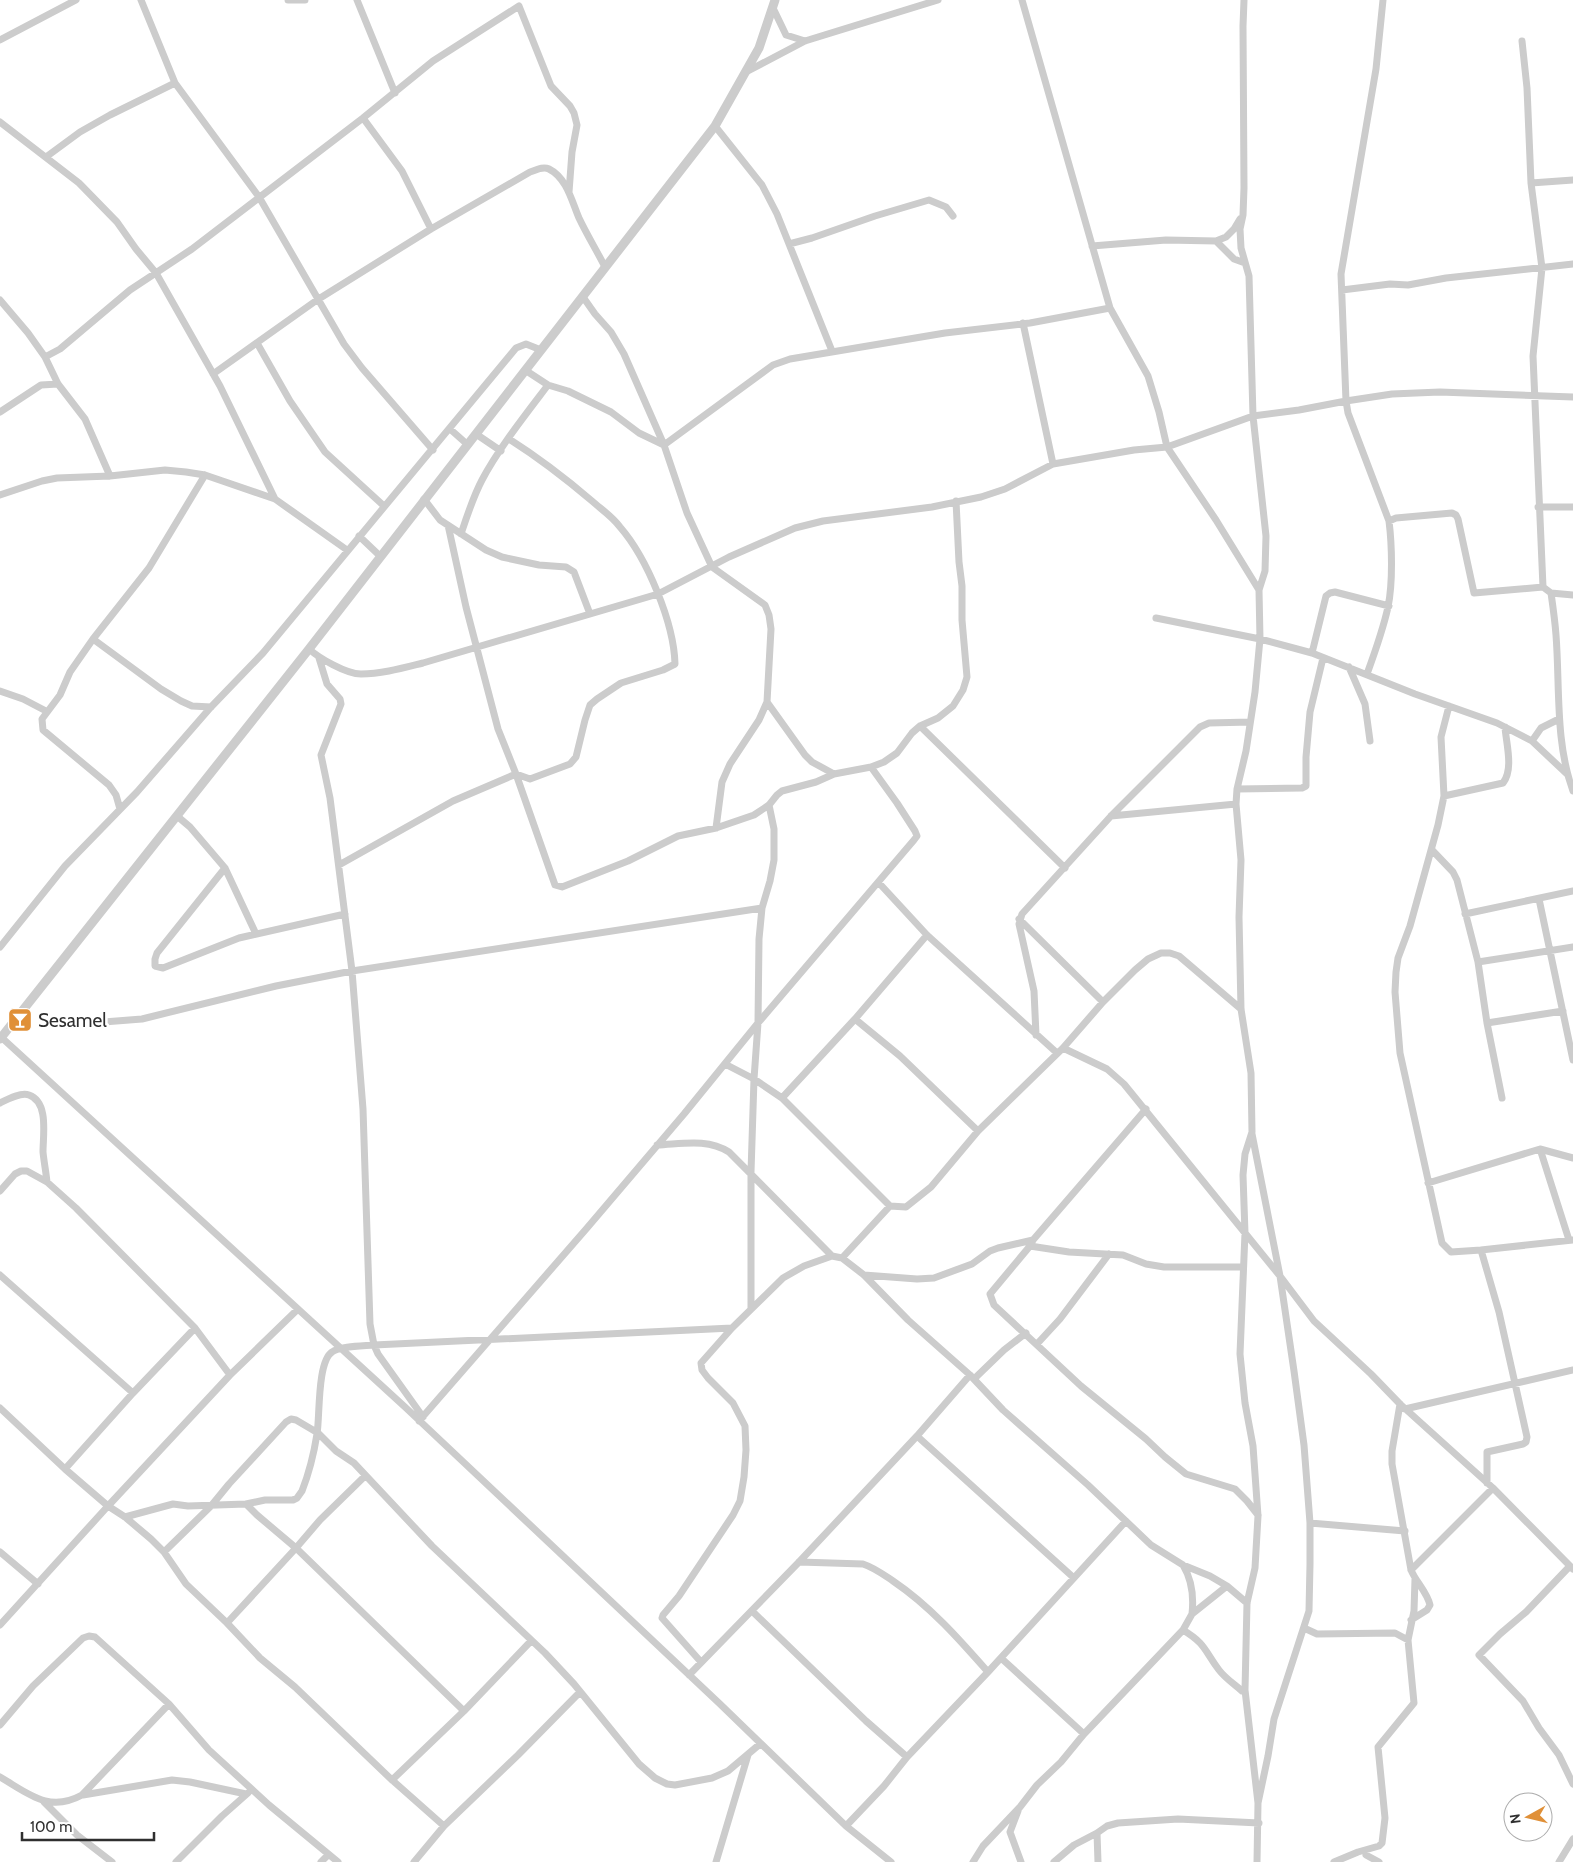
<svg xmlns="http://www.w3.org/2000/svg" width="1573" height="1862" font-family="Cabin,sans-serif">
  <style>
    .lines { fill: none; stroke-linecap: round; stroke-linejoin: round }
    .minor { stroke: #ccc; stroke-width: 7 }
    .tertiary { stroke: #ccc; stroke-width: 9 }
    .labels { text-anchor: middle; stroke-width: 5; stroke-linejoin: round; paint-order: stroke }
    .poi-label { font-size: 19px; fill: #2f2f2f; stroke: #fff; text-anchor: start }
  </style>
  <rect width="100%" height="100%" fill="#fff"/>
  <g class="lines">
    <path class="minor" d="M141,0l34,83 84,114 85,147 18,24 71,82
      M288,0h17
      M357,0l38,93
      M1022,0l88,308 38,68 11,36 8,35 49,73 43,70
      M1244,0l-1,26 1,162 -1,27 -3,14 1,19 8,28 4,140 13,120 -1,35 -6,19 1,49 -5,53 -9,59 -9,38 -1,15 5,56 -2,57 2,92 10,64 1,59 -7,22 -2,21 2,58 35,43 34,45 57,53 29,30 93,84 80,81
      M773,8l13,27 19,6
      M0,40l76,-40
      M1522,41l5,47 4,95 11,85 -9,88 10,231 8,6c2,14 4,28 5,42 4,52 -1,107 17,156
      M746,72l59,-31 133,-41
      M363,118l39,53 29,58
      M0,122l79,61 38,39 19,27 20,24 64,113 55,113
      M715,126l47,59 15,29 55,137
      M46,157l34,-25 30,-17 65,-32
      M1531,183l42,-3
      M1216,241l18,18 11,4
      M789,244l23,-6 63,-22 54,-16 17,7 7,9
      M1092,246l74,-6 50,1 10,-4 8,-8 6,-10
      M1342,290l48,-6 18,1 38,-7 127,-14
      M583,297l12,17 16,18 13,22 40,91 23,68 25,54 53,38 4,10 2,14 -4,73 -8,18 -29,44 -8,18 -6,46
      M0,300l28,33 17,24 13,27 27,35 25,57
      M1023,323l30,141
      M257,343l33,58 35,51 59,54
      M45,357l15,-8 70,-59 62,-41 171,-131 70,-57 86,-55 32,80 19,20 4,7 3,12 -5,27 -3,40
      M525,370l23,15 20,6 43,21 28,21 25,12
      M213,374l104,-74 114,-71 99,-57c6,-2 13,-6 19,-3 18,9 23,33 30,49 8,17 18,33 26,49
      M0,412l41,-27 17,-1
      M450,429l18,16
      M476,434l25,17
      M664,445l109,-80 17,-6 155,-26 85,-10 80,-15
      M0,495l42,-14 15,-3 53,-2 55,-6 21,2 19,3 70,24 72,51
      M424,499l16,21 46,30 16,7 37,8 27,2 8,5 16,42
      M1538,507h35
      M1389,521l7,-3 56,-5 4,2 2,4 16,74 69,-6
      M448,525l18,82 32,122 18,45 39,111 7,2 66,-26 50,-25 38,-8 38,-13 15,-10 8,-10 5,-4 34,-9 18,-8
      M461,534c6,-18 12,-37 21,-54 17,-32 44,-66 66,-95
      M359,536l21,20
      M1551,593l22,2
      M1156,618l104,21 52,14 103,41 82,29 35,18 35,33
      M93,639l68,50 20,12 11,5 19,1
      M309,649c10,9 37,25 52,25 21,0 42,-6 62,-11l235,-69 71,-37 66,-29 28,-7 109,-14 49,-10 24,-8 48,-25 81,-14 33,-3 86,-31 46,-6 47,-9 46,-7 48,-2 133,5
      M1312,653l14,-57 4,-3 5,-1 54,14
      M319,658l8,26 13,15 1,5 -20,51 9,43 22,173 11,138 7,215 4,21 4,9 45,63
      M1349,667l16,37 5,37
      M1367,674c8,-22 16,-44 21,-67 5,-24 4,-62 1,-86l-41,-108 -2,-12 -5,-127 35,-205 7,-69
      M0,691l23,8 23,12
      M767,702l38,53 7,7 22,12 37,-7 13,-5 13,-9 15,-20 8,-7 18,-8 15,-12 10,-16 4,-13 -5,-57v-34l-3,-24 -3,-61
      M1449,706l-8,31 3,59 -6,29 -28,101 -12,32 -2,14 -1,20 5,61 42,190 9,9 30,-2
      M920,726l145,142
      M1532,741l9,-13 18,-9
      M1237,789l65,-1 4,-2v-29l4,-45 13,-54
      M1444,796l59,-13c11,-14 3,-40 2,-56
      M120,809l-4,-14 -7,-10 -66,-55 -1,-11 18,-24 10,-23 23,-33 56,-71 56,-93
      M177,816l13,11 35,41 31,66
      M1111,816l125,-12
      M1432,850l21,22 4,8 21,82 9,61 15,75
      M339,865l114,-64 63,-27 14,5 40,-15 6,-7 9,-37 5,-15 7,-6 24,-16 42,-13 12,-6c-1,-41 -28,-106 -55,-137 -7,-10 -19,-18 -28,-26 -27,-23 -53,-43 -83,-62
      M225,868l-68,85 -2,6v7l8,2 76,-30 106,-24
      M879,883l48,52 130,118
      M1539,899l34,161
      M1465,914l108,-23
      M1019,919l84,83
      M0,947l65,-81 72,-74 74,-85 52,-54 253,-305 10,-4 15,6
      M1478,962l95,-15
      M855,1019l72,-84
      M1487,1023l76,-12
      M65,1025l77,-6 134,-33 76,-15 410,-63
      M1036,1035l-2,-44 -15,-67 3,-10 89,-98 89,-89 9,-4 41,-1
      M1,1037l404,370 315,297 126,122 45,36
      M1063,1048l44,21 17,15 121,149 -5,121 5,49 8,43 5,70 -3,52 -8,35 -2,87 13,113
      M725,1064l29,15 28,19 108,108
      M782,1098l73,-79 45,37 78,75
      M0,1103c8,-4 21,-11 29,-8 20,7 14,40 14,57 1,10 3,20 4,30
      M1146,1109l-113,131 -3,6 -40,48 4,11 87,81 65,53 19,18 21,17 49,15 12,12 11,14
      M1252,1134l28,142 14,95 10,74 6,78v41l-1,47 -35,108 -6,37 -10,47 -1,59
      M657,1145c25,-1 50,-7 72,7l103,104 10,2 22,17 44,45 62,55 33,35 85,75 63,60 32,20 27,11 17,10 20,17
      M1540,1149l29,91
      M1428,1183l112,-34 33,9
      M0,1191l15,-17 6,-3h6l20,11 29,26 119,120 35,47
      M1030,1246l39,6 54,3 23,9 18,3h79
      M842,1258l48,-52 16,1 25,-20 47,-56 85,-83 40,-46 32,-32 13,-11 13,-6h9l9,3 62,53
      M0,1275l133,118 -68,76
      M864,1275l53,4 17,-1 38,-14 18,-13 8,-3 35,-8
      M751,1309v-137l3,-93 4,-56 1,-84 3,-31 8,-27 4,-21v-31l-5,-24
      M1037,1344l23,-25 49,-65
      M974,1379l30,-29 22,-17
      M133,1393l62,-65
      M1400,1404l-8,47v13l19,106c5,12 16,22 19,35l-3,5 -16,10
      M0,1408l65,61 43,37 -108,119
      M1405,1409l168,-39
      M419,1421l168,-193 97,-114 74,-91 156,-183 3,-4 -2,-5 -18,-28 -26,-36
      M917,1436l157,142
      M365,1476l-45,44 -24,28 -69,75 33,35 35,29 97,93 52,46
      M1487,1483v-31l36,-8 3,-2 1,-5 -28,-125 -18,-62 92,-10
      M246,1504l19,-4h28l4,-2 5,-7c7,-18 12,-38 15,-57 3,-17 0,-72 15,-82 8,-6 31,-6 42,-7l358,-17 51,-50 21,-12 28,-10
      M125,1517l48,-13 15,2 58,-2 11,11 39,33 168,163 -72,69
      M1310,1523l95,8
      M0,1552l38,32
      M164,1552l47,-46 18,-22 57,-62 5,-3 5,1 22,13 18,18 18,12 78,83 113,107 29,31 65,80 16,14 12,6 8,1 37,-7 16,-7 32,-27
      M799,1562l64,2c12,4 21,11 30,17 37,25 66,58 95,91
      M1183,1565c9,15 11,31 9,49
      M1570,1566l-44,46 -26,22 -21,21 44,46 16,27 20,27 14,29
      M1411,1570l82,-82
      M752,1611l114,110 41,36
      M227,1623l-41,-39 -22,-32 -13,-13 -26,-22 -17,-11 122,-131 68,-66
      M1304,1628l13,6 78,-1 13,7
      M1183,1630c23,14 21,20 36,40 6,8 15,14 23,21l3,-1
      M1001,1658l83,76
      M701,1662l-39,-44 1,-3 16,-19 54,-81 7,-14 4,-24 2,-27 -1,-24 -12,-23 -25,-25 -6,-8 -1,-7 31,-35
      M689,1675l110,-113 118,-126 53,-61
      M464,1711l67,-70
      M0,1725l33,-39 50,-48 6,-2 6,1 74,67 40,46 60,55 69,57
      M0,1777c29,17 49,36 82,18l87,-91
      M83,1795l89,-15 18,2 56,12
      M44,1802l33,33 35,27
      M1018,1811l-8,21 11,30
      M846,1826l38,-40 23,-29 81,-85 138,-151
      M1366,1855l13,7
      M176,1862l46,-46 26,-23
      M321,1862l7,-7
      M414,1862l30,-36 74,-71 62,-63
      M716,1862l32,-107
      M973,1862l10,-16 37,-39 17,-22 24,-23 23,-28 99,-104 9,-16 35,-28
      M1054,1862l20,-17 23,-12
      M1098,1862l-1,-29 10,-7 11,-3 60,-4 81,4
      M1334,1862l24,-10 21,-6 3,-3 3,-25 -7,-71 36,-44 -6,-63 6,-29 1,-32
      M1559,1862l14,-23"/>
    <path class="tertiary" d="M0,1039l309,-390 406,-523 44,-78 16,-48"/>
  </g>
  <defs>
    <symbol id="bar-square" viewBox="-11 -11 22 22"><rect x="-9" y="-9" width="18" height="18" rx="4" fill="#e09038" stroke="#fff"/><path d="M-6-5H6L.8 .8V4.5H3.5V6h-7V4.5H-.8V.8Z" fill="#fff"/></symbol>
  </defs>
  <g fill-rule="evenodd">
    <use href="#bar-square" x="6" y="1006" width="28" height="28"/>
  </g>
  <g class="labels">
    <g class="poi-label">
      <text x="38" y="1027">Sesamel</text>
    </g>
  </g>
  <g transform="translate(1528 1817) rotate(262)"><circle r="24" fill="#ffffff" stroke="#acacac"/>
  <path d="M0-4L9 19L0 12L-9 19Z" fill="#e09038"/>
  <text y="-8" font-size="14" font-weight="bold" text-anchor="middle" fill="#2f2f2f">N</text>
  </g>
  <path d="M22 1832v8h132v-8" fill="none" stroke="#2f2f2f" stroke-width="2.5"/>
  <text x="30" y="1832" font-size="15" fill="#2f2f2f" stroke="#ffffff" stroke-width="4" paint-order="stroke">100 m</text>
</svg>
